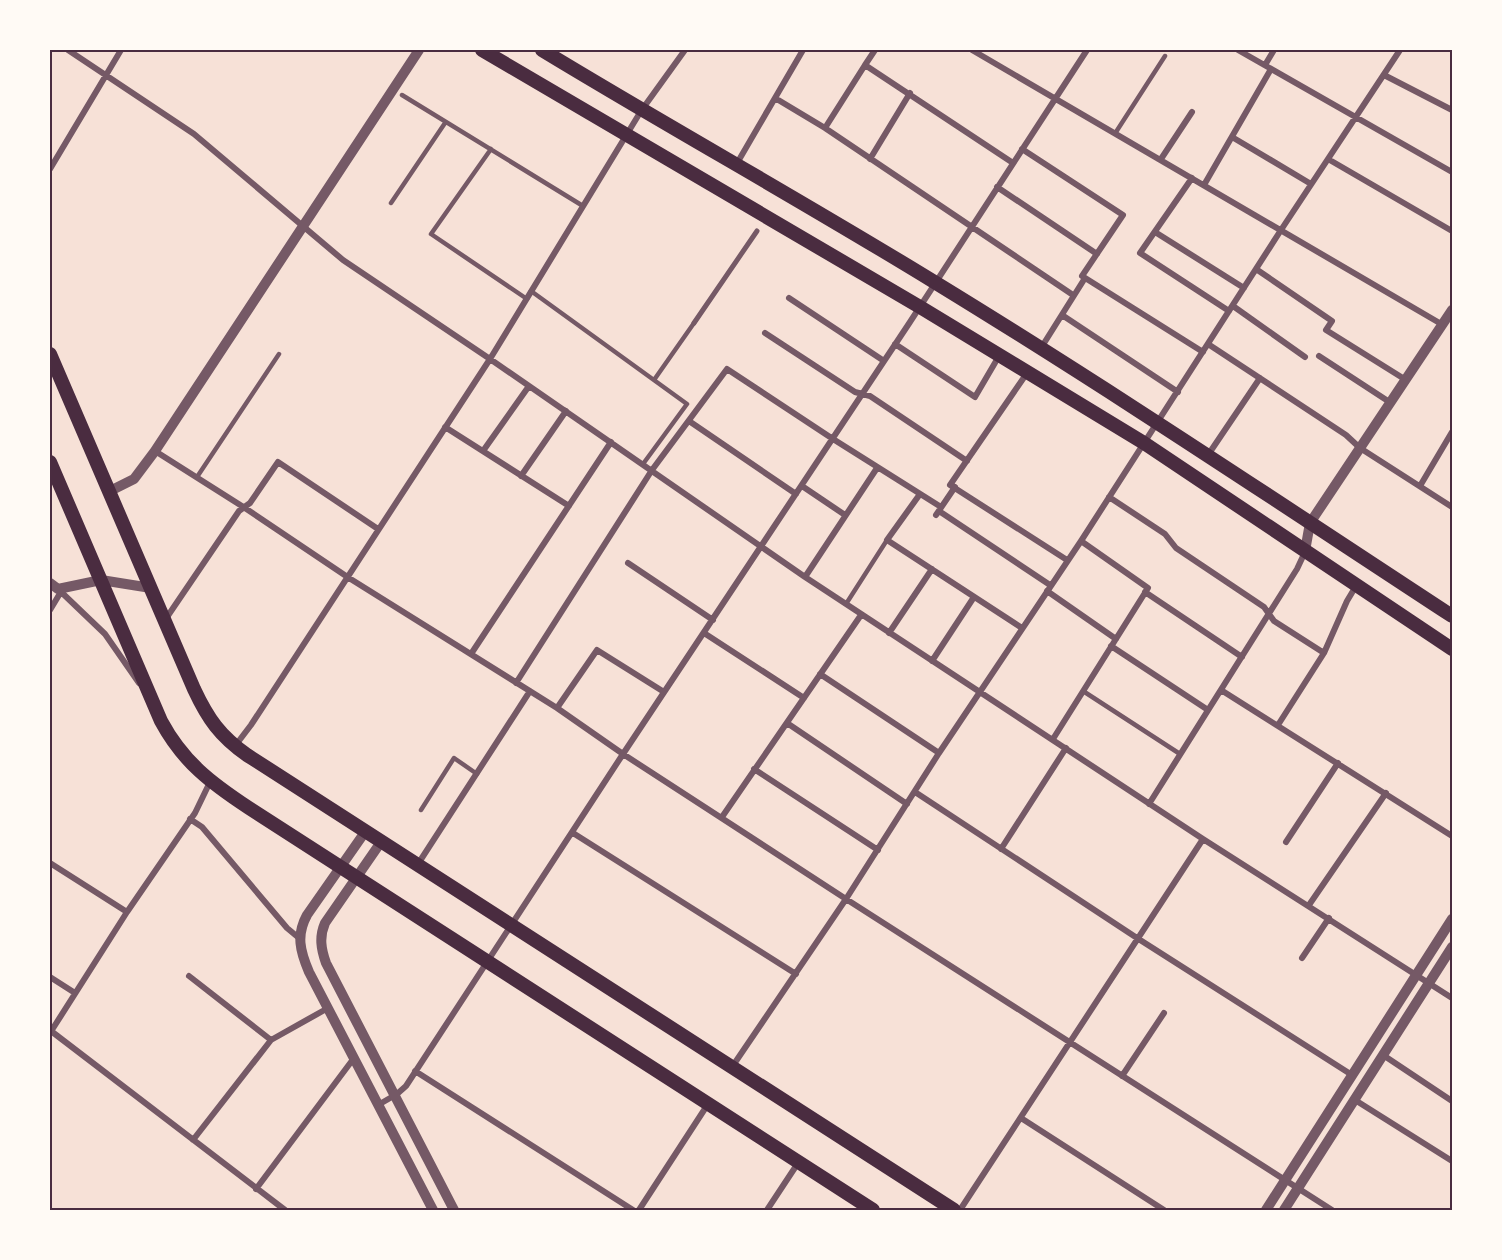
<svg xmlns="http://www.w3.org/2000/svg" width="1502" height="1260" font-family="'Golos Text',sans-serif">
  <style>
    .lines { fill: none; stroke-linecap: round; stroke-linejoin: round }
    .service { stroke: #755966; stroke-width: 4.5 }
    .pedestrian { stroke: #755966; stroke-width: 5 }
    .minor { stroke: #755966; stroke-width: 6 }
    .tertiary { stroke: #755966; stroke-width: 10 }
    .primary { stroke: #4a2c40; stroke-width: 14 }
    .trunk { stroke: #4a2c40; stroke-width: 14 }
    .neatline { fill: none; stroke: #4a2c40; stroke-width: 2 }
  </style>
  <rect width="100%" height="100%" fill="#f7e1d7"/>
  <g class="lines">
    <path class="service" d="M402,95l181,111
      M1116,132l49,-76
      M491,149l-60,85 96,65
      M391,203l54,-80
      M531,291l156,113 -44,60
      M654,380l40,-57
      M197,477l82,-123
      M846,604l41,-64
      M1083,691l97,63
      M421,810l33,-52 23,16"/>
    <path class="pedestrian" d="M694,323l63,-92"/>
    <path class="minor" d="M68,50l126,84 149,126 147,99 315,218 398,262 249,159
      M803,50l-28,48 50,30 248,167
      M875,50l-10,15 148,98
      M972,50l471,275
      M1238,50l214,122
      M1265,65l9,-15
      M1384,75l68,35
      M825,128l40,-63
      M1232,137l79,47
      M1022,149l101,66 -41,61 121,76
      M870,159l40,-66
      M1161,159l31,-47
      M1328,159l124,72
      M736,165l39,-67
      M50,169l71,-119
      M1192,178l-52,75 89,58
      M1204,185l67,-116
      M997,187l100,67
      M1155,232l89,56
      M1256,269l76,52 -6,9 80,50
      M789,298l95,63
      M1233,306l72,51
      M1062,315l116,77
      M765,333l90,59 15,4 97,65
      M895,344l80,53 24,-41
      M1208,344l138,91 14,13 92,59
      M1041,348l44,-70
      M1319,356l72,47
      M1027,373l-77,112 117,75
      M689,421l107,73
      M445,427l124,79
      M155,451l90,57 104,70 208,130 66,46 223,145 486,311
      M483,451l46,-65
      M1208,455l52,-77
      M521,476l45,-65
      M802,486l43,29
      M1420,486l32,-54
      M920,494l-33,46 135,88
      M1109,497l56,37 11,14 88,59 10,14 50,32
      M939,511l111,74
      M936,515l19,-28
      M628,563l85,57
      M805,577l72,-109
      M58,589l47,45 34,49
      M1047,591l69,48
      M1145,592l97,65
      M50,610l12,-20
      M165,620l74,-109 11,-8 28,-41 100,67
      M704,633l100,65
      M889,633l43,-64
      M1111,646l97,64
      M471,654l140,-212
      M932,661l42,-64
      M820,674l119,79
      M516,683l136,-213 75,-101 106,70 108,68
      M1221,690l231,146
      M557,708l40,-58 67,42
      M787,723l120,81
      M1278,725l46,-72 23,-52 9,-15
      M1053,739l95,-151 -67,-47
      M235,746l16,-21 239,-366 151,-248 44,-61
      M754,769l124,81
      M915,792l222,146 215,137
      M1149,804l148,-235 8,-17
      M722,817l139,-202
      M190,819l12,8 85,101 12,10
      M573,833l223,141
      M1286,842l52,-79
      M1001,849l65,-101
      M50,863l77,49
      M418,864l112,-173
      M1309,905l77,-112
      M1302,958l27,-40
      M189,976l82,64
      M50,977l25,16
      M51,1031l234,179
      M50,1033l77,-121 68,-99 15,-31
      M1383,1055l69,46
      M732,1067l114,-168 93,-146 142,-212 200,-311 119,-180
      M415,1071l218,139
      M1122,1076l42,-63
      M1355,1100l97,61
      M378,1105l19,-11 9,-8 217,-332 287,-432 177,-272
      M1021,1118l143,92
      M193,1140l78,-100 57,-32
      M256,1189l98,-131
      M639,1210l69,-106
      M767,1210l31,-47
      M960,1210l243,-371"/>
    <path class="tertiary" d="M110,491l24,-12 21,-28 264,-401
      M1305,551l5,-28 142,-213
      M50,583l8,6 43,-9 50,8
      M365,832l-58,83c-11,20 -7,36 2,57l124,238
      M381,842l-56,81c-6,14 -4,26 1,40l128,247
      M1266,1210l186,-291
      M1284,1210l168,-263"/>
    <path class="primary" d="M482,50l438,257 224,136 308,206
      M542,50c130,79 264,153 394,233 175,107 345,221 516,333"/>
    <path class="trunk" d="M50,354l144,335c14,30 26,47 53,66l707,455
      M50,462l111,259c22,41 50,62 88,87l624,402"/>
  </g>
  <rect width="1502" height="1260" fill="none" stroke="#fffaf5" stroke-width="102"/>
  <rect x="51" y="51" width="1400" height="1158" class="neatline"/>
</svg>
